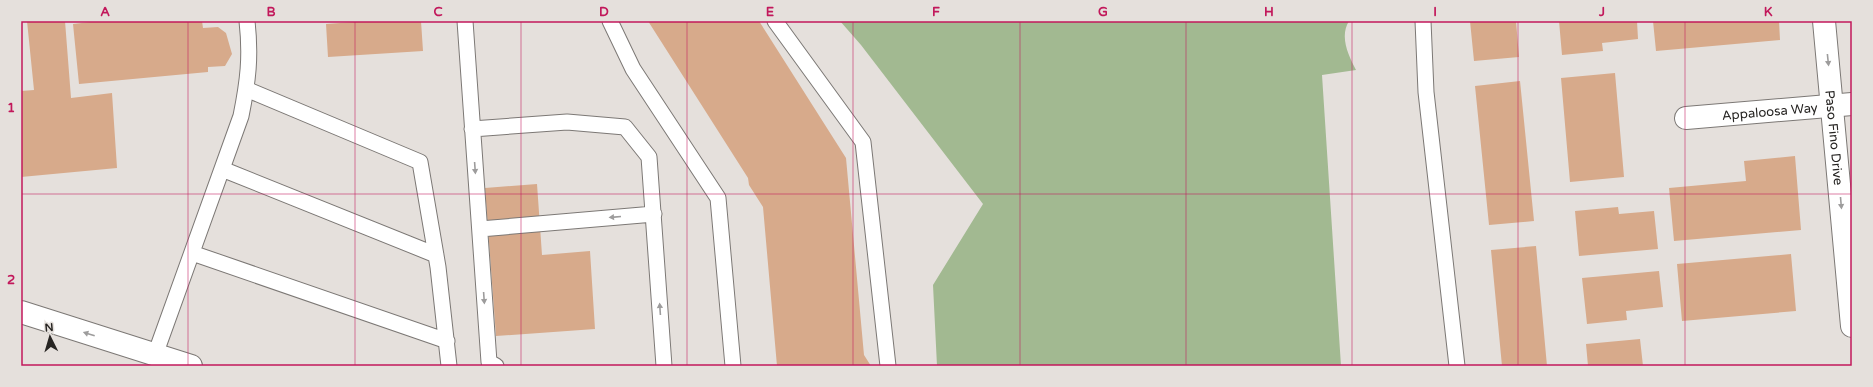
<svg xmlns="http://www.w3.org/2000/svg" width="1873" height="387" font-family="'Varela Round',sans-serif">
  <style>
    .green { fill: #a2b991 }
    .building { fill: #d7aa8b }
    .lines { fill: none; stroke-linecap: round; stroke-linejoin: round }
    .lane-casing { stroke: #7c7875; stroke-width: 17 }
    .street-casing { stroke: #7c7875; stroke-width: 24 }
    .secondary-casing { stroke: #7c7875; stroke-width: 24 }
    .lane { stroke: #fff; stroke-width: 15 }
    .street { stroke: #fff; stroke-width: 22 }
    .secondary { stroke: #fff; stroke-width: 22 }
    .oneway { fill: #9d9c9c }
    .grid { fill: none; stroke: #c2185b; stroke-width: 1; stroke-opacity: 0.55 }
    .labels { text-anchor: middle; stroke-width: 3; stroke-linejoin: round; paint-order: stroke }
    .street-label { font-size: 13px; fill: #262422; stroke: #e5e0dc }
    .neatline { fill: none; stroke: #c2185b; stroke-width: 1.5 }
    .grid-label { font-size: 13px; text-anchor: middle; font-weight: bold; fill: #c2185b }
  </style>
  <rect width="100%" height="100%" fill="#e5e0dc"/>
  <path class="green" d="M840,21h509c-10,16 0,35 7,49l-34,5 19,291h-404l-4,-81 50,-81 -122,-159z"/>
  <path class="building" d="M27,21h38l6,77 41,-5 5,75 -96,9v-86l13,-1z
    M99,21h103l1,7 15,-1 8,6 6,21 -7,12 -17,1v5l-129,12 -6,-60z
    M368,21h53l2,30 -95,6 -2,-33z
    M648,21h111l87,137 18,197 7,11h-94l-14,-159 -14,-22 -1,-7z
    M1470,21h46l3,36 -45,4z
    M1559,21h78l1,18 -36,4 1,8 -41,4z
    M1653,21h126l1,19 -124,11z
    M1615,73l9,104 -54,5 -9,-104z
    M1520,81l14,140 -45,4 -14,-139z
    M1795,156l6,74 -127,11 -5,-53 77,-7 -2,-20z
    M537,184l5,71 48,-4 5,78 -99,7 -11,-148z
    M1618,207l1,7 35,-3 4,38 -79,7 -4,-45z
    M1536,246l11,120h-45l-11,-116z
    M1791,254l5,57 -114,10 -5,-57z
    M1659,271l4,36 -37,4 1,9 -40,4 -5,-46z
    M1640,339l3,27h-55l-2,-22z"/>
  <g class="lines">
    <defs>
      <path id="lane" d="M465,21l24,341 7,4
        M610,21l23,48 85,129 15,168
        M775,21l88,121 25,224
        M1423,21l3,71 31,274
        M246,89l174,73 18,105 11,99
        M472,129l95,-7 58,5 24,30 15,209
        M222,169l214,86
        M480,229l174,-15
        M192,253l255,88
        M155,355l86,-239c7,-35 10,-59 6,-95"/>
      <g id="street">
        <path id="s1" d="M1824,21l28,305"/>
        <path id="s2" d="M1686,118l166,-14"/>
      </g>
      <path id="secondary" d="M21,312l170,54"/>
    </defs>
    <use href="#lane" class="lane-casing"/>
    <use href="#street" class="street-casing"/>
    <use href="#secondary" class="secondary-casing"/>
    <use href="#lane" class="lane"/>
    <use href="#street" class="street"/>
    <use href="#secondary" class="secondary"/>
  </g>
  <defs><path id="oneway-solid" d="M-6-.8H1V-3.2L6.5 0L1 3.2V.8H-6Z"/></defs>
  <g class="oneway">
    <use href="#oneway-solid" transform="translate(1828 60) rotate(84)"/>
    <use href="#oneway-solid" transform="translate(475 168) rotate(86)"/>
    <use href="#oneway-solid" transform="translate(1841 203) rotate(85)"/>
    <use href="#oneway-solid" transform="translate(615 217) rotate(175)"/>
    <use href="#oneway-solid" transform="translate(484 298) rotate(86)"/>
    <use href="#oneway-solid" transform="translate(660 309) rotate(-94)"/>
    <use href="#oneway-solid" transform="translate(89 334) rotate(-162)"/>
  </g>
  <path class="grid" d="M188,21v345M355,21v345M521,21v345M687,21v345M853,21v345M1020,21v345M1186,21v345M1352,21v345M1518,21v345M1685,21v345M21,194h1831"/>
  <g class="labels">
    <g class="street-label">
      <text dy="5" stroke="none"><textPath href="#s2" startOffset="84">Appaloosa Way</textPath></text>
      <text dy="5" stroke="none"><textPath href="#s1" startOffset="117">Paso Fino Drive</textPath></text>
    </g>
  </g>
  <rect width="1873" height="387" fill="none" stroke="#e5e0dc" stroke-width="44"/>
  <g transform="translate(50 337) rotate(355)" stroke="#e5e0dc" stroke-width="3" paint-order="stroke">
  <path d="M0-3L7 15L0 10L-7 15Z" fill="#262422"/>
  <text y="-6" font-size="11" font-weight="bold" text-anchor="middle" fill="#262422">N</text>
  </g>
  <rect x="22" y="22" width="1829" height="343" class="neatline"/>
  <g class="grid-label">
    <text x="105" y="16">A</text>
    <text x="271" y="16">B</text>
    <text x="438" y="16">C</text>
    <text x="604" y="16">D</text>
    <text x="770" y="16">E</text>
    <text x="936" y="16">F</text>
    <text x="1103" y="16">G</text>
    <text x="1269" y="16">H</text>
    <text x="1435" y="16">I</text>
    <text x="1602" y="16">J</text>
    <text x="1768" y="16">K</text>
    <text x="11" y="112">1</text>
    <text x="11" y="284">2</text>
  </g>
</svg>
